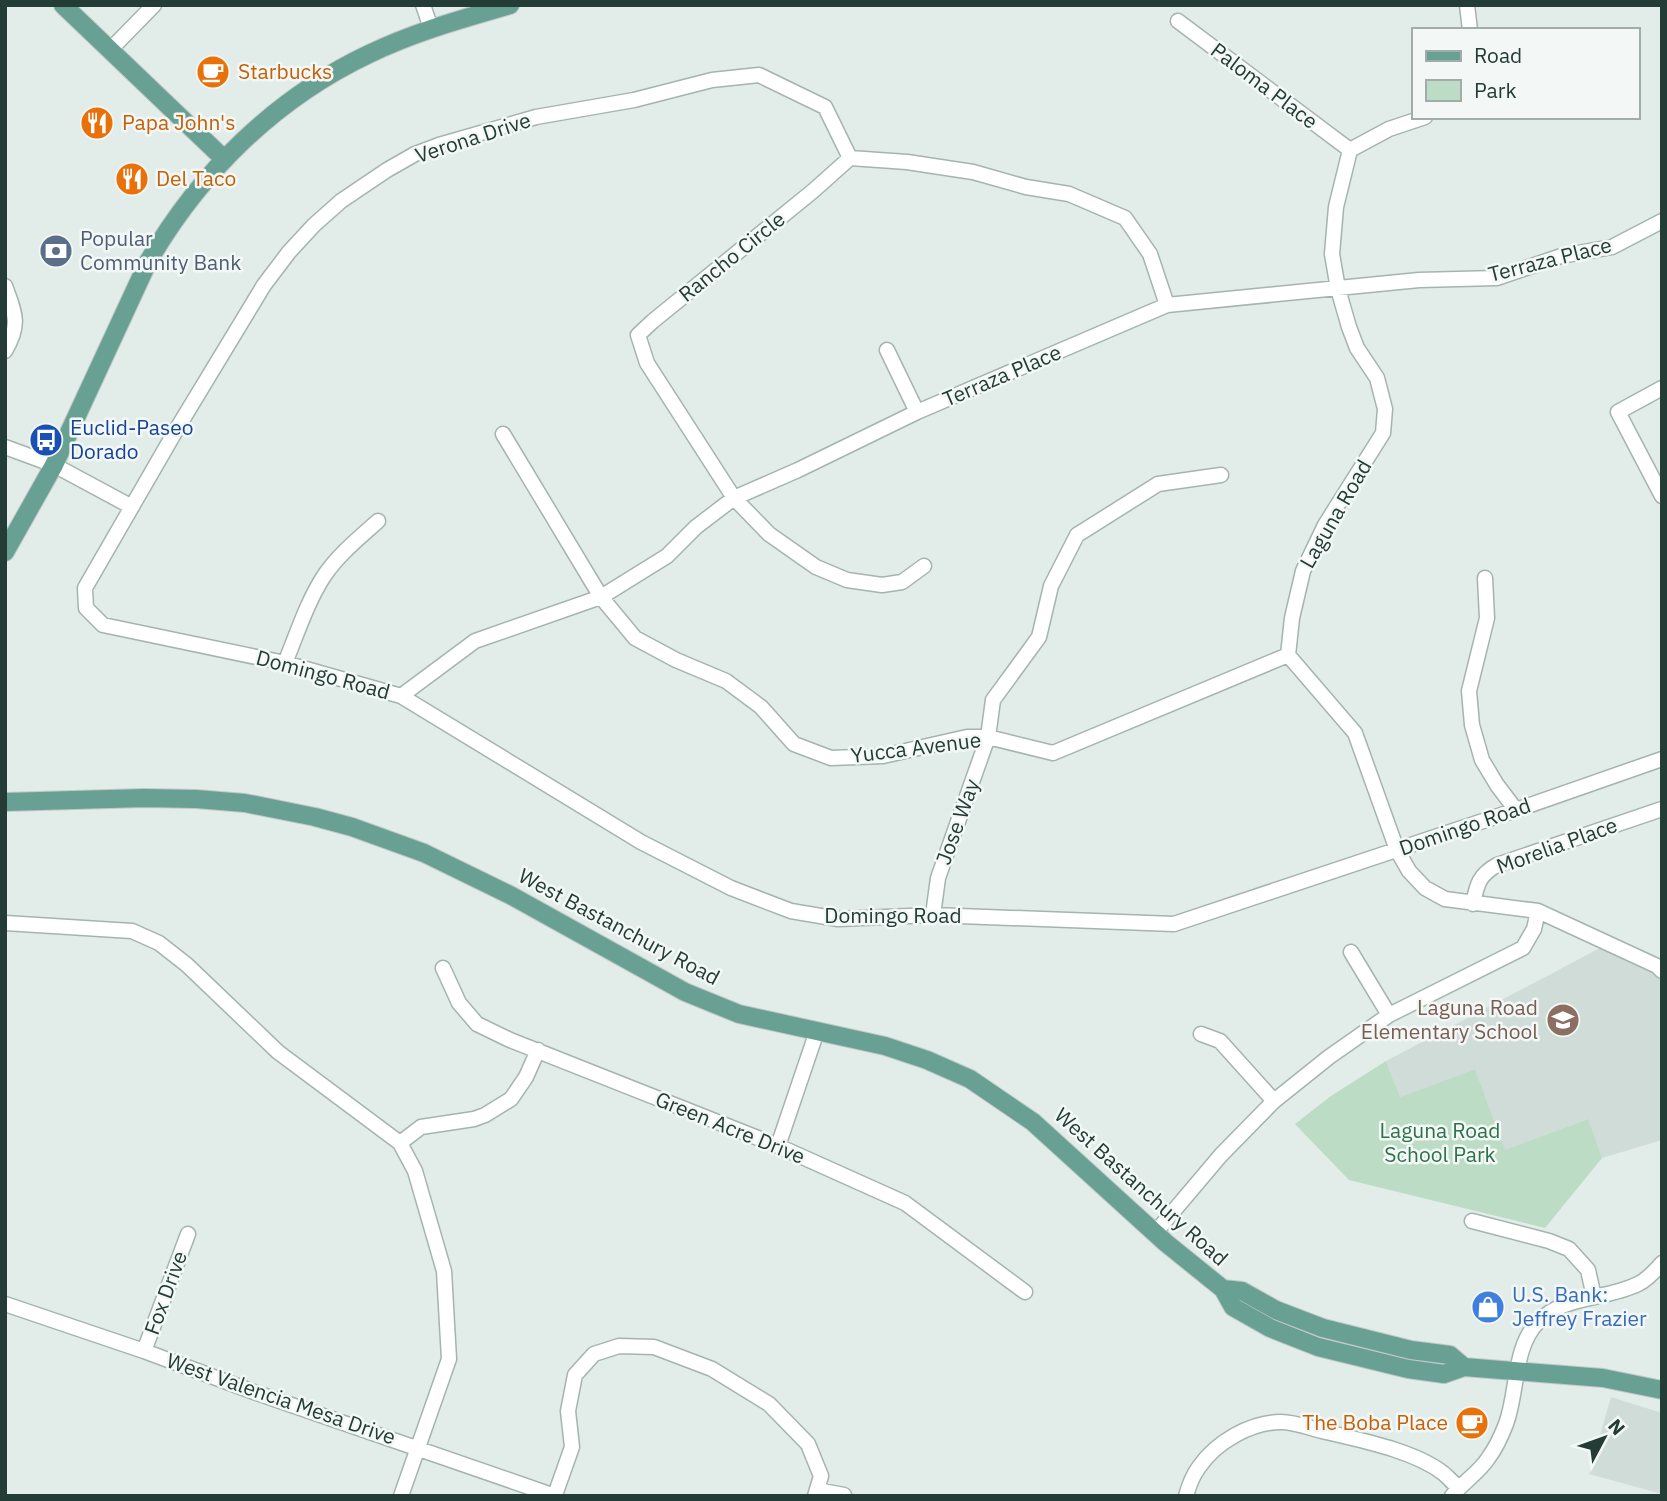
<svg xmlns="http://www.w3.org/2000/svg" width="1667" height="1501" font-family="'IBM Plex Sans',sans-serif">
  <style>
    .built { fill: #d0dcd7 }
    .green { fill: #bcdcc5 }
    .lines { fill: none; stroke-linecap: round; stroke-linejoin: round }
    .minor-casing { stroke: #a5b4af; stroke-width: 17 }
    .major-casing { stroke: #c1c8c7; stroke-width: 20 }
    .minor { stroke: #fff; stroke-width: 14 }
    .major { stroke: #68a093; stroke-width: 18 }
    .labels { text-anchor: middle; stroke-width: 5; stroke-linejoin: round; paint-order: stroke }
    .food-label { font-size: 21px; fill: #c56008; stroke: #f3f8f6; text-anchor: start }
    .street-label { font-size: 21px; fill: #233c36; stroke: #f3f8f6 }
    .service-label { font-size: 21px; fill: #4e5e75; stroke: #f3f8f6; text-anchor: start }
    .transit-label { font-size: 21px; fill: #164399; stroke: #f3f8f6; text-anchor: start }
    .education-label { font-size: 21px; fill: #785e54; stroke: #f3f8f6; text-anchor: end }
    .park-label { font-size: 21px; fill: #2e724a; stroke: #f3f8f6 }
    .shop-label { font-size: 21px; fill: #366cbe; stroke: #f3f8f6; text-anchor: start }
  </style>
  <rect width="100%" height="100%" fill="#e2ece8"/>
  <path class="built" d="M1600,948l32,12 30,19v161l-60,18 -15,-39 -82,32 -30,-82 -75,28 -14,-36z
    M1611,1397l51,16v81l-73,-20z"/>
  <path class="green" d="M1386,1061l14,36 75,-28 30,81 83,-31 14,39 -57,70 -196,-48 -54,-56 36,-28z"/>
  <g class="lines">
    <defs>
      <path id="minor" d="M423,5l8,23
        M1467,5l3,25
        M1178,21l172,129
        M110,50l44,-45
        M1425,117l-36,12 -39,21 -14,57 -4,47 6,35 11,38 8,21 20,30 8,31 -2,24 -58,92 -22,46 -11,47 -4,37 67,78 42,117 12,21 16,17 20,11 93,12 119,55 5,5
        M850,158l-25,-51 -66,-32 -47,5 -78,20 -98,17 -97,28 -24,9 -28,16 -46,31 -27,24 -25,27 -25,33 -89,147 -90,156 1,20 17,17 182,38 116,33 240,146 90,46 60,23 47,8 95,-4 241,9 342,-114 146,-51
        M5,286c10,27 16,38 0,65
        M887,350l30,62
        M1662,388l-44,24 44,84
        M503,434l98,163 34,41 41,22 50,21 35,26 33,37 37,14 52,-2 84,-19h21l65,16 235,-98
        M5,447l49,18 78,42
        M924,566l-22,16 -20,3 -35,-5 -31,-13 -47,-33 -35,-36 -87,-135 -9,-28 15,-14 160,-130 37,-33 57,4 66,10 53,15 43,7 56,24 25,36 17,51
        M1485,578l2,40 -18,73 3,34 10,35 15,25 19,25
        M285,663c12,-29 22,-61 39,-87 14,-21 35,-38 54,-55
        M401,696l74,-55 126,-44 66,-41 29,-29 38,-29 64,-28 119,-58 250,-107 252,-25 78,-2 64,-22 51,-9 50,-26
        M1473,904c4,-20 6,-29 24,-39l165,-56
        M933,915l5,-37 50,-141 5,-37 46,-63 12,-51 26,-51 81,-51 63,-9
        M5,923l127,8 27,12 28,22 91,87 122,91 15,28 29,100 5,88 -48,137
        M1351,952l38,63
        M443,968l16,35 18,21 33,16 268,106 127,57 120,89
        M1201,1034l19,7 54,60
        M400,1143l21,-16 53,-8 11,-4 26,-16 15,-22 12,-27
        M778,1146l39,-115
        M1472,1221l77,20 20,8 19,21 6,27
        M1155,1233l66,-78 53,-54 55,-44 60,-42 134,-67 11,-19 4,-18
        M5,1304l139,47 107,40 304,105
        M144,1351l44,-117
        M817,1490l27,5
        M555,1495l17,-48 -4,-36 7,-36 19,-21 25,-8 35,1 58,22 57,35 39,40 13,32 -6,20
        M1186,1496c3,-11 7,-21 13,-29 17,-25 52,-45 82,-45 13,0 29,6 41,9 37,9 91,19 121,42 5,4 10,10 16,15
        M1452,1496c11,-14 28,-24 37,-39 7,-9 13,-23 17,-33 12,-32 7,-77 32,-102 26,-27 68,-22 100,-38 9,-4 17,-13 24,-21"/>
      <path id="major" d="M63,5l161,154
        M5,552l49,-87 94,-203c52,-90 128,-164 221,-208 45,-22 93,-35 141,-49
        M5,802l139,-4 52,1 49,4 70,14 37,10 72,26 88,43 173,96 54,22 146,32 42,14 43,19 63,43 133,121 57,46 10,18 37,21 48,19 90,22 36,5 20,-7 139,11 59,12
        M1223,1289l19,2 34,19 47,18 88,22 39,5 14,12"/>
    </defs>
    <use href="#minor" class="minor-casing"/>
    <use href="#major" class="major-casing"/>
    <use href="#minor" class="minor"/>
    <use href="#major" class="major"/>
  </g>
  <defs>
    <symbol id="cafe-disc" viewBox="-11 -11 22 22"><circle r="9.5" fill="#e8710a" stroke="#f3f8f6"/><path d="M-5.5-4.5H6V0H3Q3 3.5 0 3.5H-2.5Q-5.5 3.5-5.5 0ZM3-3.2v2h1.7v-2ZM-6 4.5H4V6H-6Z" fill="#fff"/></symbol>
    <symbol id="restaurant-disc" viewBox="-11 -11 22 22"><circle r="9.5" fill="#e8710a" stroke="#f3f8f6"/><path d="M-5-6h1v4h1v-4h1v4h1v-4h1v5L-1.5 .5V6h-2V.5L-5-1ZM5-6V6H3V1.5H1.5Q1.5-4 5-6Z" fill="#fff"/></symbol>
    <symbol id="bank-disc" viewBox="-11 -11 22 22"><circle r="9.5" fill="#5c6f8a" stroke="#f3f8f6"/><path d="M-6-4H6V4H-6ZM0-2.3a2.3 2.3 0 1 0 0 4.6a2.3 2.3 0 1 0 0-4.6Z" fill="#fff"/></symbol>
    <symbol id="bus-disc" viewBox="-11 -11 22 22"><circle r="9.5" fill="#1a4fb4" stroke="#f3f8f6"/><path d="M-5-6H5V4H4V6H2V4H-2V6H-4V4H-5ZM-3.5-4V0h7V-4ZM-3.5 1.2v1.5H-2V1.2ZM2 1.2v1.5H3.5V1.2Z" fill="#fff"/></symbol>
    <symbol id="school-disc" viewBox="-11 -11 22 22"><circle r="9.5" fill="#8d6e63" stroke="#f3f8f6"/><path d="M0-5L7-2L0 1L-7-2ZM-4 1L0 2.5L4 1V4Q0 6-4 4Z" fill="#fff"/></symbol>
    <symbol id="shop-disc" viewBox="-11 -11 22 22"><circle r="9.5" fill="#3f7fe0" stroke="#f3f8f6"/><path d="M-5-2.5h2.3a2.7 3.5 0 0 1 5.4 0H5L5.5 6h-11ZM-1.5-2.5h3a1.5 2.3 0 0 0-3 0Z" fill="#fff"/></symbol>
  </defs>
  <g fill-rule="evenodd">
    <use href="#cafe-disc" x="194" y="53" width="38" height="38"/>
    <use href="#restaurant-disc" x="78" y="104" width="38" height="38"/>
    <use href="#restaurant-disc" x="113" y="160" width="38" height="38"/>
    <use href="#bank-disc" x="37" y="232" width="38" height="38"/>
    <use href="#bus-disc" x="27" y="421" width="38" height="38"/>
    <use href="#school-disc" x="1544" y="1001" width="38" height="38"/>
    <use href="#shop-disc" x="1469" y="1288" width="38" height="38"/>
    <use href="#cafe-disc" x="1453" y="1404" width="38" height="38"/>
  </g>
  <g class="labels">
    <g class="food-label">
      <text x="238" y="79">Starbucks</text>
      <text x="122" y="130">Papa John's</text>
      <text x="156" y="186">Del Taco</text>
      <text x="1448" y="1430" text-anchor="end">The Boba Place</text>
    </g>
    <g class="street-label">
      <text transform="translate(1264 86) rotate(37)" y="7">Paloma Place</text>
      <text transform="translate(473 138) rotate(-18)" y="7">Verona Drive</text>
      <text transform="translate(732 257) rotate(-39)" y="7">Rancho Circle</text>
      <text transform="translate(1550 260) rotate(-14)" y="7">Terraza Place</text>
      <text transform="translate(1002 376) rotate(-23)" y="7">Terraza Place</text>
      <text transform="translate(1336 514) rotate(-60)" y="7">Laguna Road</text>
      <text transform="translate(323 675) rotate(15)" y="7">Domingo Road</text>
      <text transform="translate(916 748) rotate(-7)" y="7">Yucca Avenue</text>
      <text transform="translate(958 822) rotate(-70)" y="7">Jose Way</text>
      <text transform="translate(1465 827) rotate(-19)" y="7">Domingo Road</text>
      <text transform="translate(1557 846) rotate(-20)" y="7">Morelia Place</text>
      <text x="893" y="923">Domingo Road</text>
      <text transform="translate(619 927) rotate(28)" y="7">West Bastanchury Road</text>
      <text transform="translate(730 1128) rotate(22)" y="7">Green Acre Drive</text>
      <text transform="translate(1141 1187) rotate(42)" y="7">West Bastanchury Road</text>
      <text transform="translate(166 1293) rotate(-70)" y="7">Fox Drive</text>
      <text transform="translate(281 1399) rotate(19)" y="7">West Valencia Mesa Drive</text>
    </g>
    <g class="service-label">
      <text x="80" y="246">Popular<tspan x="80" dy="24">Community Bank</tspan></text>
    </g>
    <g class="transit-label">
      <text x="70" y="435">Euclid-Paseo<tspan x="70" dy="24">Dorado</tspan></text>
    </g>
    <g class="education-label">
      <text x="1538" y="1015">Laguna Road<tspan x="1538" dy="24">Elementary School</tspan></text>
    </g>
    <g class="park-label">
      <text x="1440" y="1138">Laguna Road<tspan x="1440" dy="24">School Park</tspan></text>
    </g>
    <g class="shop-label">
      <text x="1512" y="1302">U.S. Bank:<tspan x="1512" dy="24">Jeffrey Frazier</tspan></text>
    </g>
  </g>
  <rect width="1667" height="1501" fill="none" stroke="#233c36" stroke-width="14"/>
  <rect x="1412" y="28" width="228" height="91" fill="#f3f8f6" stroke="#a0ada9" stroke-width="2"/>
  <rect x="1426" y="51" width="35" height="10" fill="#68a093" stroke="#a0ada9" stroke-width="2"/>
  <text x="1474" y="63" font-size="21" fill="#233c36">Road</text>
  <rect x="1426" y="80" width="35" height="21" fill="#bcdcc5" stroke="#a0ada9" stroke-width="2"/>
  <text x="1474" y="98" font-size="21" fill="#233c36">Park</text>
  <g transform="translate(1604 1438) rotate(49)" stroke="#f3f8f6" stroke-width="5" paint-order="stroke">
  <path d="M0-5L12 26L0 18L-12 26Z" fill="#233c36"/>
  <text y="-10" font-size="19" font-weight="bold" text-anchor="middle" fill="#233c36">N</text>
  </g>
</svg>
